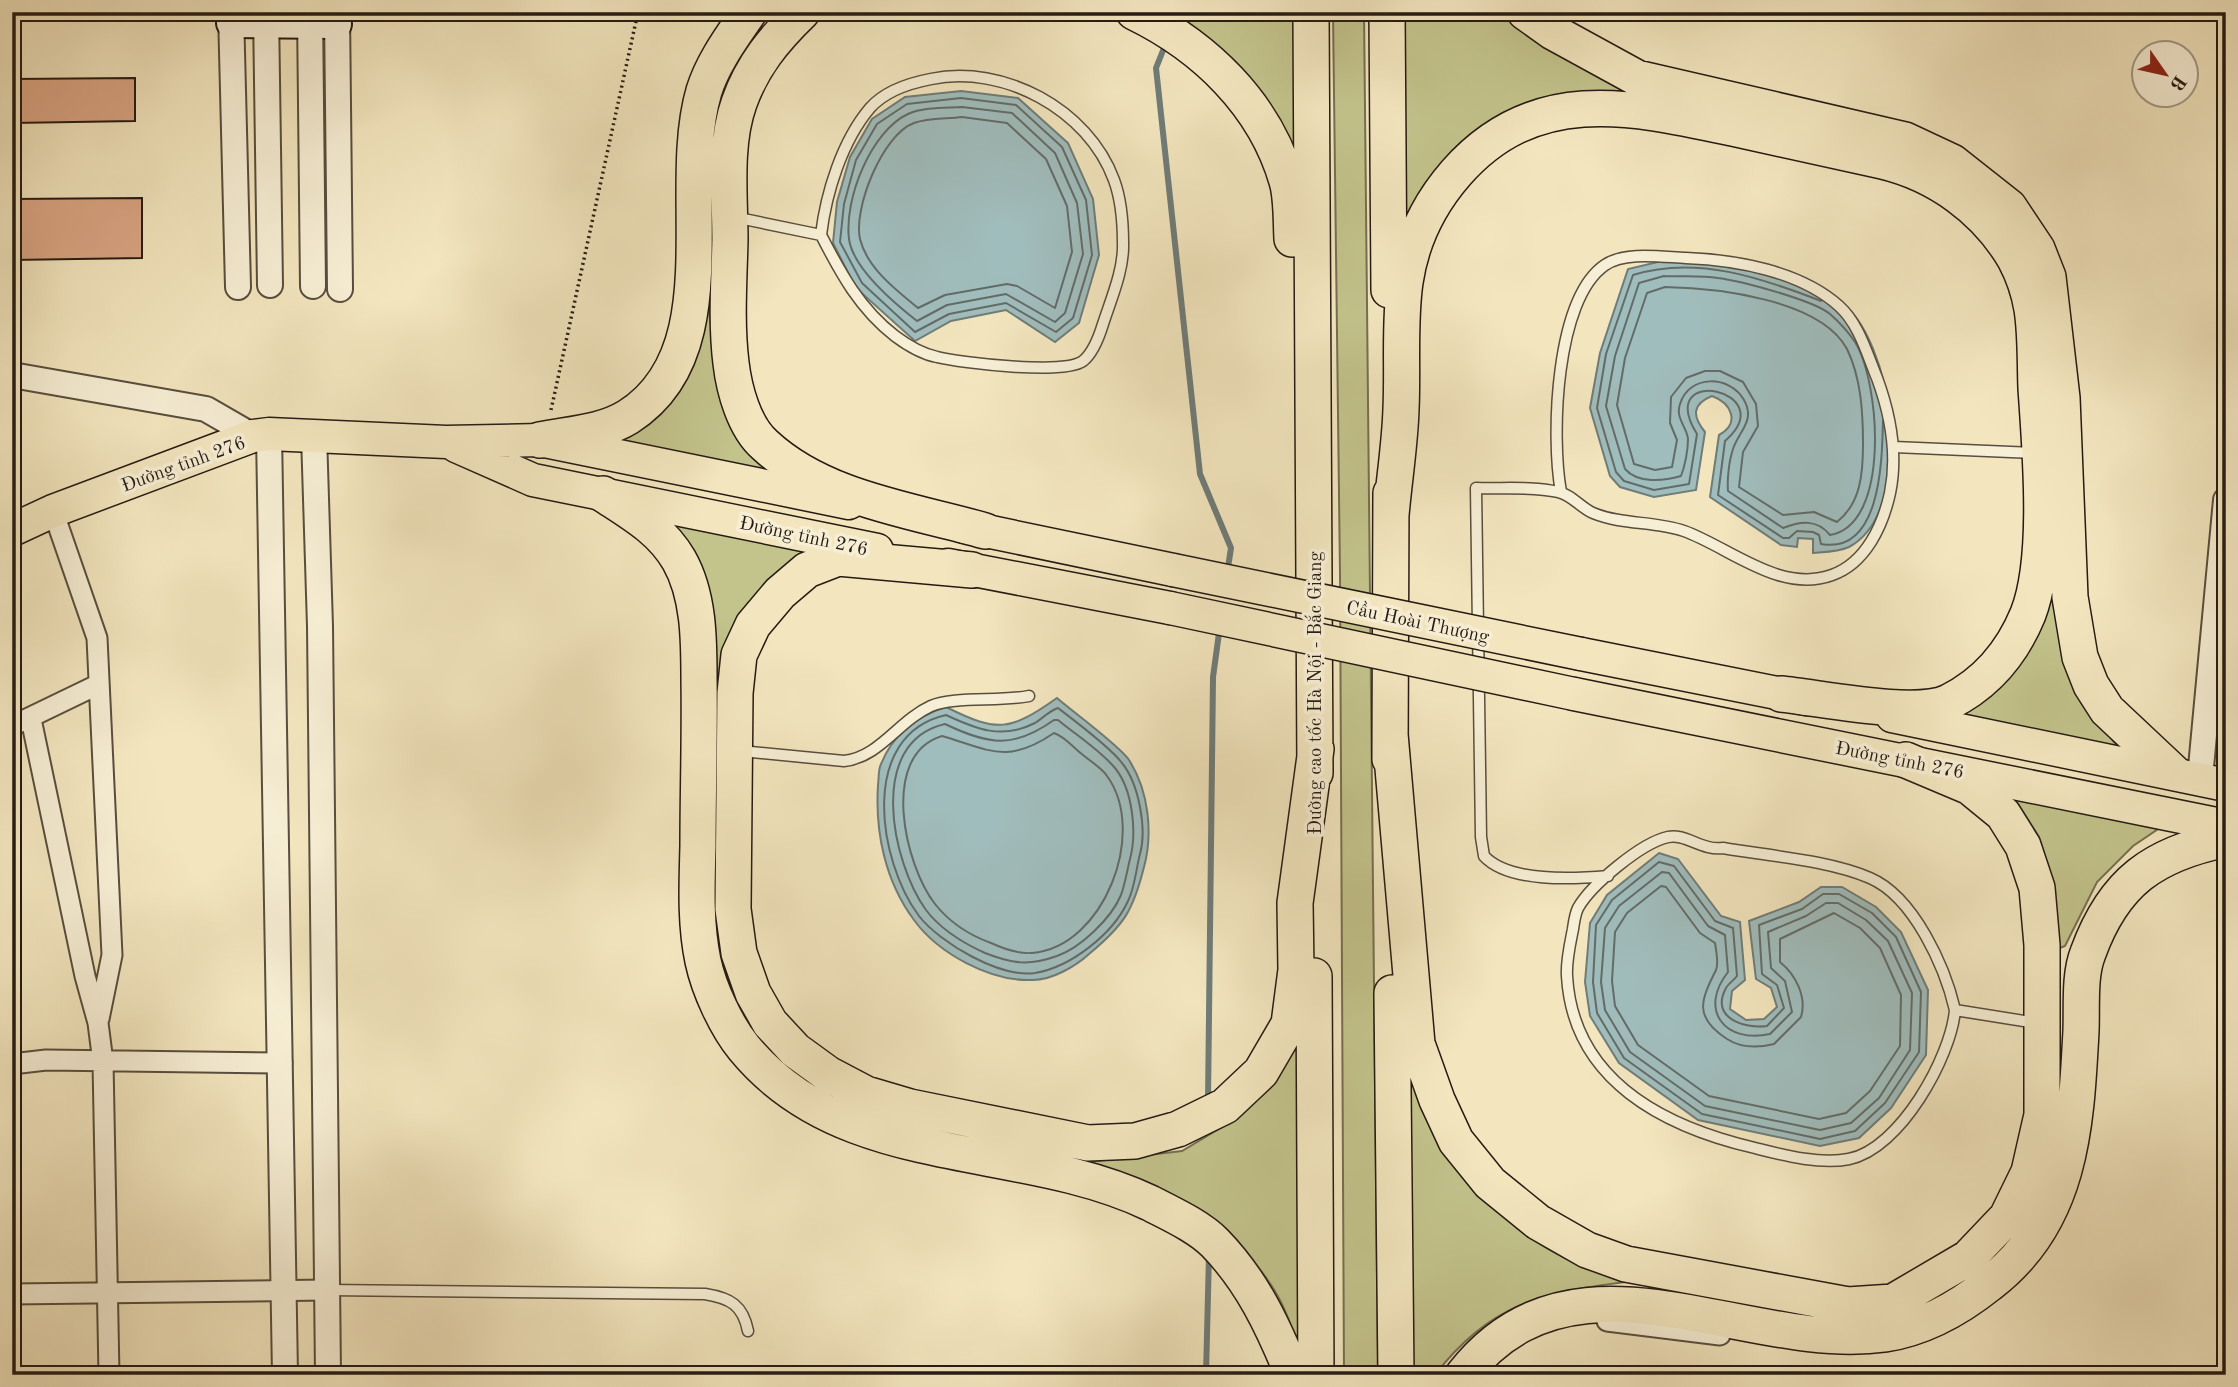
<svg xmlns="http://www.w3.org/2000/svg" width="2238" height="1387" font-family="'Old Standard TT',serif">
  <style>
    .green { fill: #c3c38c; stroke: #746f50; stroke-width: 2 }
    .water { fill: #a0bdbd; stroke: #6f7c79; stroke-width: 2 }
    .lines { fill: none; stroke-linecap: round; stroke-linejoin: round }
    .shore { stroke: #626c68; stroke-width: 2 }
    .stream { stroke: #6f7c79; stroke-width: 6 }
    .building { fill: #daa685; stroke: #251b13; stroke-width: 2 }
    .service-casing { stroke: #584e3e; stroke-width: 13 }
    .minor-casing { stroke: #584e3e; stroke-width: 23 }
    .tertiary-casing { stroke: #584e3e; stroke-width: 28 }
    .secondary-casing { stroke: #251b13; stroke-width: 32 }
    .primary-casing { stroke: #251b13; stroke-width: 35 }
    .motorway-casing { stroke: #251b13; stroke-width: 38 }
    .path { stroke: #251b13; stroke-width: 3.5; stroke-dasharray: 2 3.5; stroke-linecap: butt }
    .service { stroke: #f7efd5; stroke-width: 10 }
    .minor { stroke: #f7efd5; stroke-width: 19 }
    .tertiary { stroke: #f7efd5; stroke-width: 24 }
    .secondary { stroke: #f7efd5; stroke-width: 28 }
    .primary { stroke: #f3e6bf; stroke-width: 32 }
    .motorway { stroke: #f3e6bf; stroke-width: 35 }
    .primary-bridge-casing { stroke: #251b13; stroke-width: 35; stroke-linecap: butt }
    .primary-bridge { stroke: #f3e6bf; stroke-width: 32 }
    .labels { text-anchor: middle; stroke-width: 7; stroke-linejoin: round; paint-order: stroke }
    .street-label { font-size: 19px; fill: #251b13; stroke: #f7efd5 }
  </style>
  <rect width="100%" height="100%" fill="#f3e6bf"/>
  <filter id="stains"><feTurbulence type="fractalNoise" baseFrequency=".00286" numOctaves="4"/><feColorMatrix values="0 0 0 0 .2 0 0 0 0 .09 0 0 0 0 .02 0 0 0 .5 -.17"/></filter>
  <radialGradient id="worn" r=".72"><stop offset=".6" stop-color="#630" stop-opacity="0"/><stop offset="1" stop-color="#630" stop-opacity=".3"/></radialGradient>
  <path class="green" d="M1172,12h131l2,167c-40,-77 -58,-117 -133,-167z
    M1333,12h31l14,1363h-34l-4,-801z
    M1402,12h102l41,33 91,46 -82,10 -150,140z
    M708,307l5,30 64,140 -162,-33 23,-15z
    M669,519l161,27 -101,109 -13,42z
    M2054,549l31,154 29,39 22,19 -200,-40 28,-15z
    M2010,791l160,30 -37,25 -36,36 -32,64 -8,3 -4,-65 -14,-47z
    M1302,1025l1,350c-5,-19 -8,-39 -15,-57 -25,-65 -94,-116 -156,-142 -16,-6 -36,-9 -52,-13l102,-12 55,-33z
    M1405,1068c34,61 69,130 128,171 27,20 60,31 92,43 -84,11 -136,22 -190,93h-29z"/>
  <path class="water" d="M961,91l57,7 50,45 25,56 6,56 -20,68 -24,19 -49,-32 -55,11 -36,20 -59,-53 -23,-45 4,-41 13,-45 22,-38 33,-22z
    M1662,261c19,0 40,-2 59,1 30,5 90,21 116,37 58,37 80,212 12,248 -11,5 -24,5 -36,6v-14l-15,-1 -1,9 -16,-2 -71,-48 9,-62c22,-12 12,-32 -7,-39 -20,8 -20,20 -7,36l-9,58 -42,7 -34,-10 -10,-11 -20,-68 10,-55 28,-84z
    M1057,698c16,14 63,48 72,62 20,31 24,74 15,107 -11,44 -20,58 -55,87 -13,12 -37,26 -56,26 -43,2 -95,-27 -119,-60 -29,-39 -39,-88 -36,-135 1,-7 0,-15 3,-21 12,-30 36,-48 65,-57 52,26 64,24 111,-9z
    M1659,853l19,6 43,57 19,6 5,58 -13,11 -2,18 16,11 18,-1 13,-12 -6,-19 -15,-9 -7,-58 50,-19 22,-15h21l34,20 25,25 27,58 -2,65 -35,53 -32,30 -39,8 -122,-26 -79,-57 -29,-47 -5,-34 5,-59 17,-28z"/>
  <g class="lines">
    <path class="shore" d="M961,98l55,7 46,42 24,53 6,55 -19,63 -17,14 -50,-29 -57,11 -34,18 -53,-49 -22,-41 4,-38 12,-44 21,-36 30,-20z
      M962,107l50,6 43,40 22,50 6,51 -18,59 -10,9 -49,-28 -59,11 -30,16c-23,-18 -64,-52 -68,-82 -5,-40 22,-108 59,-125 15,-7 38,-6 54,-7z
      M962,117l45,6 39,36 21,47 5,46 -17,56 -38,-22 -10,-2 -62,11 -27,13c-22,-18 -51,-40 -58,-69 -7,-31 23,-105 54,-116 14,-5 33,-4 48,-6z
      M1664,276c17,1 36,-1 54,2 23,3 95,22 112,36 8,7 19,19 25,28 25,40 36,183 -25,193 -13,-16 -29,-14 -47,-7l-55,-37c-1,-12 1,-30 5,-42 5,-17 23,-28 11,-49 -14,-25 -55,-26 -64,4 -5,14 7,23 8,35 0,11 -3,27 -7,37 -17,5 -43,8 -56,-7l-19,-63 9,-50 24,-73z
      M1665,287c51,1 155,12 182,62 14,29 16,63 16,95 0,29 -2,59 -26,78l-23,-10 -31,3 -44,-28 4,-35 15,-26 -2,-22 -13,-22 -23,-11h-15l-19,7 -15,19 -1,26 7,17 -5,27 -17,3 -21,-6 -17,-59 8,-47 22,-65z
      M1821,301c-59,-23 -125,-46 -188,-26l-27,79 -9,54 19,64 8,9 30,9 35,-6 8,-50c-44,-71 87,-44 28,7l-7,54 65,43h6l8,-7 16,1 6,3 2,9c61,11 61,-87 62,-124
      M1058,708c17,13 52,39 64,55 17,21 25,66 18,91 -4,15 -5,33 -12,47 -15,33 -57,66 -93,72 -35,5 -95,-30 -116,-57 -41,-55 -61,-181 27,-201 30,14 56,25 89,8 8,-5 14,-12 23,-15z
      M1054,720h4c18,15 42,30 57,48 18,22 22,65 15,91 -3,12 -5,25 -9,36 -10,24 -41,53 -64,61 -28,10 -44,8 -72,-3 -22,-10 -44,-23 -59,-43 -34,-47 -60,-168 19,-186 44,21 68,25 109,-4z
      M1054,733c10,3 20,15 29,22 7,6 19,13 24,21 41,56 -3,171 -75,177 -13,1 -30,-5 -41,-10 -22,-8 -41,-20 -56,-39 -30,-38 -56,-149 7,-168 48,14 65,29 112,-3z
      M1659,862l15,4 41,55 18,7 4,48c-3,4 -9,8 -11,12 -16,30 18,41 41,38l17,-18 -7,-23 -15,-11 -3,-49 43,-16 21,-15h16l33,19 24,24 25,55 -2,60 -34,51 -30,28 -35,8 -118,-25 -78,-56 -27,-45 -4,-31 3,-57 16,-25z
      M1662,872l7,1 39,53 17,9 3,37c-30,38 -3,72 42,62l22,-22 -7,-31 -14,-13 -3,-36 38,-16 20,-13h12l28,17 22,21 24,52 -2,57 -31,48 -28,25 -31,7 -115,-24 -75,-54 -25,-42 -4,-28 4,-54 14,-22z
      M1661,886l5,1 34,46 15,10c1,7 4,21 1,27 -15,30 -23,47 11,69 14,9 31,9 47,5l27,-27c6,-20 -5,-42 -21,-55v-23l54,-26 26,15 20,20 21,47 -1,51 -30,45 -24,22 -27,6 -110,-23 -71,-51 -23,-39 -3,-25 3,-49 12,-19z"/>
    <path class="stream" d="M1166,43l-10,25 44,406 31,74 -4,26
      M1208,1101l5,-424 7,-51
      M1206,1375l3,-121"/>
  </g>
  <path class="building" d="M135,78v43l-123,2v-44z
    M142,198v60l-130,2v-61z"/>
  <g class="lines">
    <defs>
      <path id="service" d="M734,217l87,18c20,39 39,74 74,101 12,9 27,18 42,21 25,6 127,18 146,4 10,-8 16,-24 20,-37 8,-25 21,-54 20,-81 0,-20 -2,-44 -9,-63 -26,-71 -111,-116 -183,-101 -21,4 -46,12 -61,29 -28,33 -44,85 -49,127
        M1894,447l141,6
        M1561,492c-10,-55 -6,-193 44,-227 20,-14 57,-8 81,-7 50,2 114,13 153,48 20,18 28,48 38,72 14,38 21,76 13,115 -7,32 -24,70 -58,82 -52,19 -103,-28 -148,-44 -29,-10 -62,-6 -91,-18 -12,-5 -22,-19 -35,-21 -25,-6 -56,-3 -82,-4l5,349 3,19c25,27 90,23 124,20
        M741,751l103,10c36,-4 54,-40 87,-55 22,-10 70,-4 98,-10
        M1955,1010c-4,47 -55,139 -106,149 -29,6 -66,-4 -94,-11 -90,-21 -182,-67 -188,-172 -1,-15 3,-32 6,-47 1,-7 2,-15 5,-21 13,-23 63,-65 90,-71 17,-4 34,14 55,11 46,8 105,12 147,30 44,19 75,89 85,132l81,13
        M327,1290l378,4c25,4 38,11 43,37
        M416,1375h62"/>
      <path id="minor" d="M53,511l44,127 15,317 -13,64
        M31,719l54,257 13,47 5,39 6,313
        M12,726l85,-41
        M12,1064l34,-4 236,3
        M12,1294l314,-4
        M1607,1321l113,14"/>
      <path id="tertiary" d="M231,12l7,275
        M266,12l4,273
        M310,12l3,274
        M337,12l3,277
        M12,375l194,34 47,27
        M269,434l16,941
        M314,435l6,191 8,749
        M2200,778l26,-278"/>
      <path id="secondary" d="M231,23l106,1"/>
      <path id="primary" d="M456,446l77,34 344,70
        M962,526l211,44
        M12,530l41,-19 200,-75 16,-2 177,8 94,-2 309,63
        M948,565l222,43
        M1581,654l226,45
        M1574,694l652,132
        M1892,716l334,69"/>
      <path id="motorway" d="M802,12c-28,27 -50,54 -63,91 -15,42 -9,94 -9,137 -1,41 -4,83 1,123 3,26 13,64 34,82 58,54 147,65 220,86
        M1134,12c70,34 131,92 153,169 5,17 4,40 5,58
        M1311,12l4,761
        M1387,12l2,278
        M1525,12l28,20 84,46 268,62 47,22 57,45 28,42 11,28 14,121 8,199 10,60 11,28 16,25 66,62
        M540,440c30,-6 62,-7 88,-23 104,-66 46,-225 76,-326 9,-29 28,-54 45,-79
        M603,494c29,19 58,35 76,66 20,35 20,80 20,119 1,56 -1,111 -1,167 -1,38 -3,77 5,115 6,28 23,65 41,87 101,123 274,92 406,155 21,11 48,23 65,40 37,38 58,83 78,132
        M1391,515c3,-35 9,-71 10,-106 2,-42 -2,-86 4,-127 6,-41 24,-78 51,-109 78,-89 174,-67 276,-45 50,11 100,22 150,33 55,13 104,48 133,98 8,15 14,32 17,50 4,25 3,53 4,79 4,61 14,170 -8,226 -16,39 -41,69 -79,88 -34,16 -128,-4 -168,-8
        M972,570l-134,-12 -31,12 -27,23 -27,32 -14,30 -4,38 -2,216 6,44 14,40 17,30 25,27 33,24 38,20 44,13 178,36 47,-2 43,-12 47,-23 36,-34 28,-48 7,-54 -1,-67 21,-154
        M1390,734l27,310 20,56 19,41 34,42 48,39 49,28 39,14 222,41 45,-3 75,-44 39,-41 22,-45 13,-57v-170l-5,-57 -14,-42 -20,-32 -33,-27 -64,-27
        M1390,759l1,-266
        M1314,976l2,399
        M1392,993l4,382
        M1463,1375c111,-143 281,-21 422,-41 39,-6 74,-26 104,-50 83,-63 87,-159 92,-253 1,-24 -2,-56 7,-78 26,-72 66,-99 138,-114"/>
    </defs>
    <use href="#service" class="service-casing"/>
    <use href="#minor" class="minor-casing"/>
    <use href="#tertiary" class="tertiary-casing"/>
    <use href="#secondary" class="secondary-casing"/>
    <use href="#primary" class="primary-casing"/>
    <use href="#motorway" class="motorway-casing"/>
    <path class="path" d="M551,410l87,-398"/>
    <use href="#service" class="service"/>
    <use href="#minor" class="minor"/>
    <use href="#tertiary" class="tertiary"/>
    <use href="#secondary" class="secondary"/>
    <use href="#primary" class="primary"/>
    <use href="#motorway" class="motorway"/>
    <defs>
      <path id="primary-bridge" d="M1173,570l408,84
        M1170,608l404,86"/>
    </defs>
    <use href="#primary-bridge" class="primary-bridge-casing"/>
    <use href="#primary-bridge" class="primary-bridge"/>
  </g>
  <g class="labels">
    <g class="street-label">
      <text transform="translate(183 463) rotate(-20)" y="7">Đường tỉnh 276</text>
      <text transform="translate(804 535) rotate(12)" y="7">Đường tỉnh 276</text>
      <text transform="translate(1418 621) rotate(12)" y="7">Cầu Hoài Thượng</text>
      <text transform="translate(1314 693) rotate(-90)" y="7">Đường cao tốc Hà Nội - Bắc Giang</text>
      <text transform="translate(1900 759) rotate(11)" y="7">Đường tỉnh 276</text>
    </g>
  </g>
  <rect width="2238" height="1387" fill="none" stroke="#f3e6bf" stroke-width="42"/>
  <rect x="14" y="14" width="2210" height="1359" fill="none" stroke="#251b13" stroke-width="3.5"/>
  <rect x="21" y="21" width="2196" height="1345" fill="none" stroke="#251b13" stroke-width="2"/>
  <g transform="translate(2165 74) rotate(124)"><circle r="33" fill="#f7efd5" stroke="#a39a87" stroke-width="2"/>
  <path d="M0-5L12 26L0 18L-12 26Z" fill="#8f2418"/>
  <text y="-10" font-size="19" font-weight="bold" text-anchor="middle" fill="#251b13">B</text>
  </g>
  <rect width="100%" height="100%" filter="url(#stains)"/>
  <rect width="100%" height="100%" fill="url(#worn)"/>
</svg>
